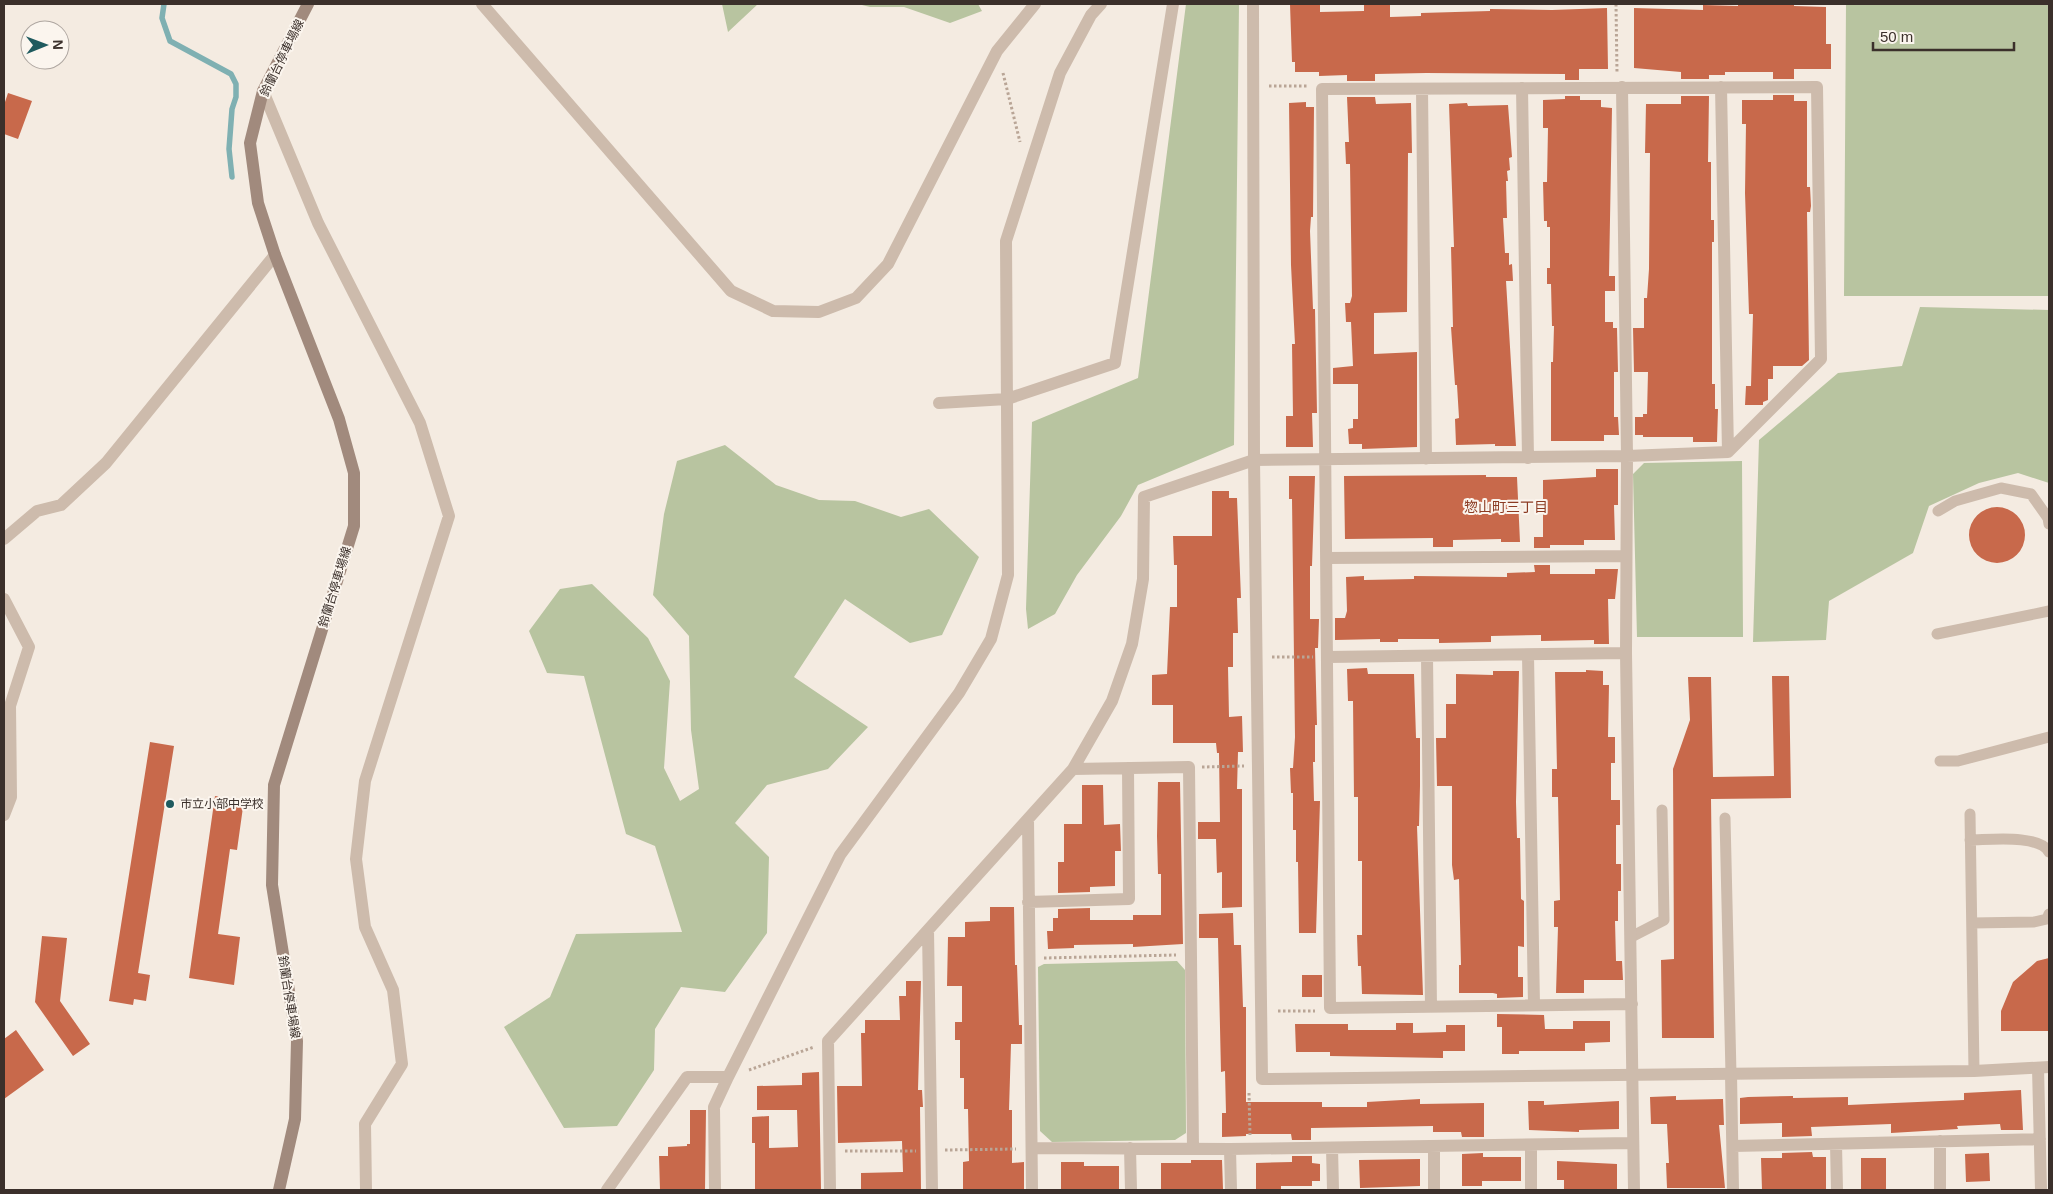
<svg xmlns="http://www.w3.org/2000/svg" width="2053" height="1194" font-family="Helvetica,'Noto Sans JP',sans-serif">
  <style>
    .green { fill: #b8c4a0 }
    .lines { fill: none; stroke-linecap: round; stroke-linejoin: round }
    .stream { stroke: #7fb0b2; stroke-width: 5.5 }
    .building { fill: #c8694b }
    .path { stroke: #b9a596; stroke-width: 3; stroke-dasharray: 2.5 2.5; stroke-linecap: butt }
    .service { stroke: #cdbbac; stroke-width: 11 }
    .minor { stroke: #cdbbac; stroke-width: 12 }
    .tertiary { stroke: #cdbbac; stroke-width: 12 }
    .secondary { stroke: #a18a7d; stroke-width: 12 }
    .poi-dot { fill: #1f5a5e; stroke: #fbf5ee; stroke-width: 2 }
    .labels { text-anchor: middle; stroke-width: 4; stroke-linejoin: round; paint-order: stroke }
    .street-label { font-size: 12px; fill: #3b302b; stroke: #fbf5ee }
    .poi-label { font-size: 12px; fill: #3b302b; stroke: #fbf5ee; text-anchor: start }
    .neighbourhood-label { font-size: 14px; fill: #8c3b22; stroke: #fbf5ee }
  </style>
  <rect width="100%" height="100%" fill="#f4ebe1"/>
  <path class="green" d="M722,4h36l-30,28z
    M858,4h120l4,7 -32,12 -46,-16h-34z
    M1186,4h53l-5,441 -96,40 -17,31 -44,59 -22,39 -27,15 -2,-20 6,-187 106,-44z
    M1846,4h203v292h-205z
    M1920,307l129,3v173l-31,-10 -39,10 -50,23 -16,47 -84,48 -3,39 -73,2 6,-202 79,-67 64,-7z
    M725,445l51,40 43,15 36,1 46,16 28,-8 50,48 -37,78 -32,8 -65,-44 -51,78 74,50 -40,42 -61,16 -32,38 34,34 -2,76 -42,59 -44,-5 -26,42 -1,41 -37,56 -53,2 -60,-101 46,-30 26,-63 106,-2 -27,-86 -29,-12 -42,-158 -37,-3 -18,-42 31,-42 32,-5 56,54 22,43 -6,87 16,33 19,-12 -8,-59 -2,-94 -36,-41 11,-81 13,-53z
    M1742,461l1,176h-106l-4,-163 11,-11z
    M1177,961l8,9 1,163 -11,7 -123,2 -12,-11 -2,-164 6,-3z"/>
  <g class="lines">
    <path class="stream" d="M164,4l-2,14 8,23 61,33 5,10v13l-4,12 -3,40 3,28"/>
  </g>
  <path class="building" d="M1290,4h30v8l44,-1v-7h26v13l31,-1v-3l69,-2v-2l62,1 55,-2 1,61h-29v11h-14v-6l-139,-1 -51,1v7h-28v-6l-28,1v-4h-24v-10h-3z
    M1738,4h56v2l32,1v37h5v25h-37v10h-21v-7h-48v3h-16v4h-28v-7l-47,-4v-60l69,2v-5l35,1z
    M8,93l24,8 -14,38 -14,-5v-29z
    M1773,95h21v6h13v86h3l1,19 -1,6h-3l2,148 -7,6h-29v13h-5v21l-5,2v3h-18l1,-19h5l2,-72h-4l-4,-121 1,-69h-4v-24h31z
    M1565,96h15v4h21v7l11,1 -3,168h6v15h-10v31h8v6h4l1,44h-4v45h4l1,18h-15v6h-53v-79h2l1,-36h-2l-1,-42h-4v-16h3v-41h-3v-6h-3l-1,-39h4l1,-54h-5v-28l22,-1z
    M1681,96h28l-1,66h3v58h3v22h-2v142h3v25h3l-1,33h-24v-5h-50v-2h-8v-18h8v-3h4l1,-42h-14l-1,-44h11v-30h3l2,-29 1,-116h-5l1,-49h35z
    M1347,97h28l1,7 35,-1 1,50h-4l-1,159 -33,1v41l43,-2v95l-55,2v-5h-13l-1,-15 5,-1v-9h5v-35h-25v-16l20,-2 -2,-44h-5l-1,-19h5l2,-7 -2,-132h-4l-1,-22h4z
    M1306,102v5h8l-1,110h-2l-1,14 3,78h2l2,104h-5l1,34h-27v-31h7l-1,-72h3l-4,-79 -2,-162z
    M1467,103l1,3 40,-1 4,52 -3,1 1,12 -3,1 1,10h-2l1,37h-4l2,35h4v12l3,-1 1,17h-7l10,165h-21v-2l-39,1 -1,-26 4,-1 -2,-33h-2l-4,-58h2l-2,-80h3l-5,-143z
    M1596,469h22v36h-4l1,35h-31v5h-34v3h-16v-11h9v-57l53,-3z
    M1486,475v2h31l3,65h-19v-3l-48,1v7h-20v-9l-88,1 -1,-63z
    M1289,476h26l-3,90h-2v53h9l-1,29h-3l2,77h-2v37h-2l1,39h6l-4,132h-17l-1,-71h-2v-32h-3v-37h-2l-1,-25h3l2,-31 -3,-238h-3z
    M1212,491h17v7h8l4,100h-4l1,35h-5v34h-5l1,50 13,-1 1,36h-5l-1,37h5v118l-20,1v-36l-5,1 -1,-34h-18v-17h22l-1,-69h-2l-1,-10h-43v-38h-21v-30l15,-1 3,-67h7v-42h-3l-1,-29h39z
    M1969 535a28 28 0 1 1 56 0a28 28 0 1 1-56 0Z
    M1534,565h16v9h45v-5h23l-3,30h-7l1,45h-15v-4l-53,1v-6l-50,1v6l-52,1v-4h-41v3h-18v-3l-45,1v-22h10l2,-7 -1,-34 18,-1v4l50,-1v-3l93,1v-4l28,-1z
    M1367,668l1,6h46l2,64h4v48l-1,40h-2l6,169 -61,-1 -1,-28h-3l-1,-31h5v-74h-4v-64h-4l-1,-96h-5l-1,-32z
    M1586,670l17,1v14h6l-1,52h7v26h-4v37h9v25h-4v39h5v27h-3v30h-3l1,40h6l1,19h-39v13h-28l2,-66h-4v-26l6,-1 -2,-103h-6v-28h5l-2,-97h31z
    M1493,671h26l-3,131 1,36h3l1,61 3,2v46l-6,-1v31h5v20l-26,1v-4l-4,-1h-34v-28h2l-2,-86 -5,1 -2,-15v-79h-15l-1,-48h10v-34h10v-30l37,1z
    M1772,676h17l2,122 -80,1 3,239h-52l-1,-78 13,-1 -1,-190 17,-49 -2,-43h23l2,100 61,-1z
    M150,742l24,4 -36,227 12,2 -4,26 -12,-2 -1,6 -24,-4z
    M1158,782h22l3,162 -50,3v-3l-59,1v3l-26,1 -1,-18h6v-13h5v-9l32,-1v12h43v-5h28v-41h-3l-1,-38z
    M1082,785h21l1,40 16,-1 1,27h-6v35l-25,1v5l-32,1v-31h6v-38h18z
    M215,796l29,4 -7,50 -7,-1 -12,85 22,3 -6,48 -45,-7z
    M990,907h24l1,58h2l2,60h3v19h-11l-2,66h3v53l12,-1v28h-61v-28l6,-1 -1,-52h-4v-31h-4v-38h-5v-18h7v-36h-15l1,-49h17v-15l25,-1z
    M1233,913l1,32h7l2,62h3v95h76v5h45v-5l53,-3v5l64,-1v34h-22l-1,-5h-28v-6l-122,2v12h-19l-1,-6h-45v2l-24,1v-24h4l-1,-42 -4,1 -3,-134h-19v-24z
    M42,936l25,2 -7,63 30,43 -17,12 -38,-54z
    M2049,958v73h-48v-20l12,-29 24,-21z
    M1302,975h20v22h-20z
    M906,981h15l-3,109h4l1,17h-3l1,83h-60v-17l42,-1 -1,-31 -64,2 -1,-57h25l-1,-53h4v-13h35l-1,-24h7z
    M1497,1014l47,1 1,14h28v-8h37v21l-25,1v8h-66v3h-17v-27h-5z
    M1396,1023h17v10l33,-1v-7h19v26h-22v7l-113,-2v-4h-34l-1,-28h53v6h48z
    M16,1030l28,40 -40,29v-60z
    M819,1072l2,118h-66v-47h-3v-26l17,-1v32l29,-1 -1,-37h-40v-24l45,-1v-12z
    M2021,1090l2,40h-22l-1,-6 -43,2 1,3 -67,4v-9l-80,3 1,9 -30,1v-14l-42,1v-26l8,-1 45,-1v2l55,-1v8l116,-5v-7z
    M1676,1096v4l47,-1 1,26h-5l6,63h-58l-1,-25h3l-2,-39h-16l-1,-27z
    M1528,1101h16v4l75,-4v28l-40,1v2l-50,-2z
    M690,1110h16l-1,80h-45l-1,-34h9v-9l19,-1v-2h3z
    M1812,1152l1,5h13v33h-64l-1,-32h21v-5z
    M1483,1153v4h38v24h-39v5h-20v-32z
    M1989,1153l1,28 -24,1 -1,-28z
    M1292,1156h20v7l8,1v17h-8v5h-31v4h-25v-27l36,-1z
    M1861,1158h25v31h-25z
    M1420,1159v27l-60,2 -1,-28z
    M1191,1160h31l1,29 -62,1v-27h30z
    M1557,1161l60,3v26l-53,-1v-9h-7z
    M1061,1162h23v4h35v24h-58z"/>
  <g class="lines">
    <path class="path" d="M1616,4l1,69
      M1003,73l17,69
      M1269,86h38
      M1272,657h41
      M1202,767l42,-1
      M1044,958l132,-3
      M1278,1011h37
      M749,1070l65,-23
      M1249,1093l1,42
      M945,1150l71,-1
      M845,1151h71"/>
    <path class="service" d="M1938,511l17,-10 46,-13 30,6 17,24 1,6
      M1937,634l112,-23
      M1940,761h18l91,-24
      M1970,814l4,257
      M1725,818l6,256
      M1970,840c19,0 69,-6 79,12
      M1972,923l62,-1 13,-3 2,-5
      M1631,937l33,-17 -2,-110"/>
    <path class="minor" d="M1622,87l5,369 -1,197 8,537
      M1721,87l7,365
      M1522,88l6,370
      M1422,89l4,370
      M263,91l55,132 102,200 29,93 -84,265 -9,78 9,68 28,63 9,74 -37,60 1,66
      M939,403l68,-4 108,-36 58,-359
      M4,539l33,-28 24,-6 45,-42 169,-208
      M1327,558l299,-2
      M4,599l25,48 -19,59 1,91 -7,18
      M1528,655l6,350
      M1427,656l4,351
      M1328,657l298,-4
      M1073,769l116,-2 4,381
      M1028,819l4,371
      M1028,902l101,-3 -1,-131
      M928,930l4,260
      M2038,1068l3,122
      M1731,1074l2,116
      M1940,1141v49
      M1836,1144l1,46
      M1531,1145v45
      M1733,1146l307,-7
      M1434,1147v43
      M1032,1148l198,1 403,-6
      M1130,1148l1,42
      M1332,1148l1,42
      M1230,1149l1,41
      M607,1190l80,-113h41
      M715,1190l-1,-83 14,-30 112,-222 119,-162 32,-54 17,-64 -2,-334 54,-168 31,-58 10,-11
      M830,1190l-2,-149 245,-272 39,-68 20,-57 11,-65 1,-82 110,-37 373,-4 101,-4 93,-93 -4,-272 -495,2c3,307 6,613 8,919l302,-4"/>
    <path class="tertiary" d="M482,4l249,287 42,20 46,1 37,-14 32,-34 109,-213 38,-47
      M1253,4l1,456 8,619 712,-8 75,-4"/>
    <path class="secondary" d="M279,1190l16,-71 2,-78 -25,-156 2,-100 80,-259v-53l-15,-54 -64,-164 -17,-52 -8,-60 13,-52 45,-87"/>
  </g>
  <circle class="poi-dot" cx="170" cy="804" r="5"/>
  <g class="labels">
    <g class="street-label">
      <text transform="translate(282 58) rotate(-64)" y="4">鈴蘭台停車場線</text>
      <text transform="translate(335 587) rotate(-73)" y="4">鈴蘭台停車場線</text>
      <text transform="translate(289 997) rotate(81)" y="4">鈴蘭台停車場線</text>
    </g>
    <g class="poi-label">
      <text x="180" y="808">市立小部中学校</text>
    </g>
    <g class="neighbourhood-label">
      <text x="1506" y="512">惣山町三丁目</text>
    </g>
  </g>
  <rect width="2053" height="1194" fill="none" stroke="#3b302b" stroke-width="10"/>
  <g transform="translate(45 45) rotate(89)"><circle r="24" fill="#fbf5ee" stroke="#aea6a0"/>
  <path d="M0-4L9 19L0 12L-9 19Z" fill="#1f5a5e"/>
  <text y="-8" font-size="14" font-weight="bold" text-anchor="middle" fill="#3b302b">N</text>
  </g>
  <path d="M1873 42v8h141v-8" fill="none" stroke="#3b302b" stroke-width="2.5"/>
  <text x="1880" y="42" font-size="15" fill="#3b302b" stroke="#fbf5ee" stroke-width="4" paint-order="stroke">50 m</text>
</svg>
